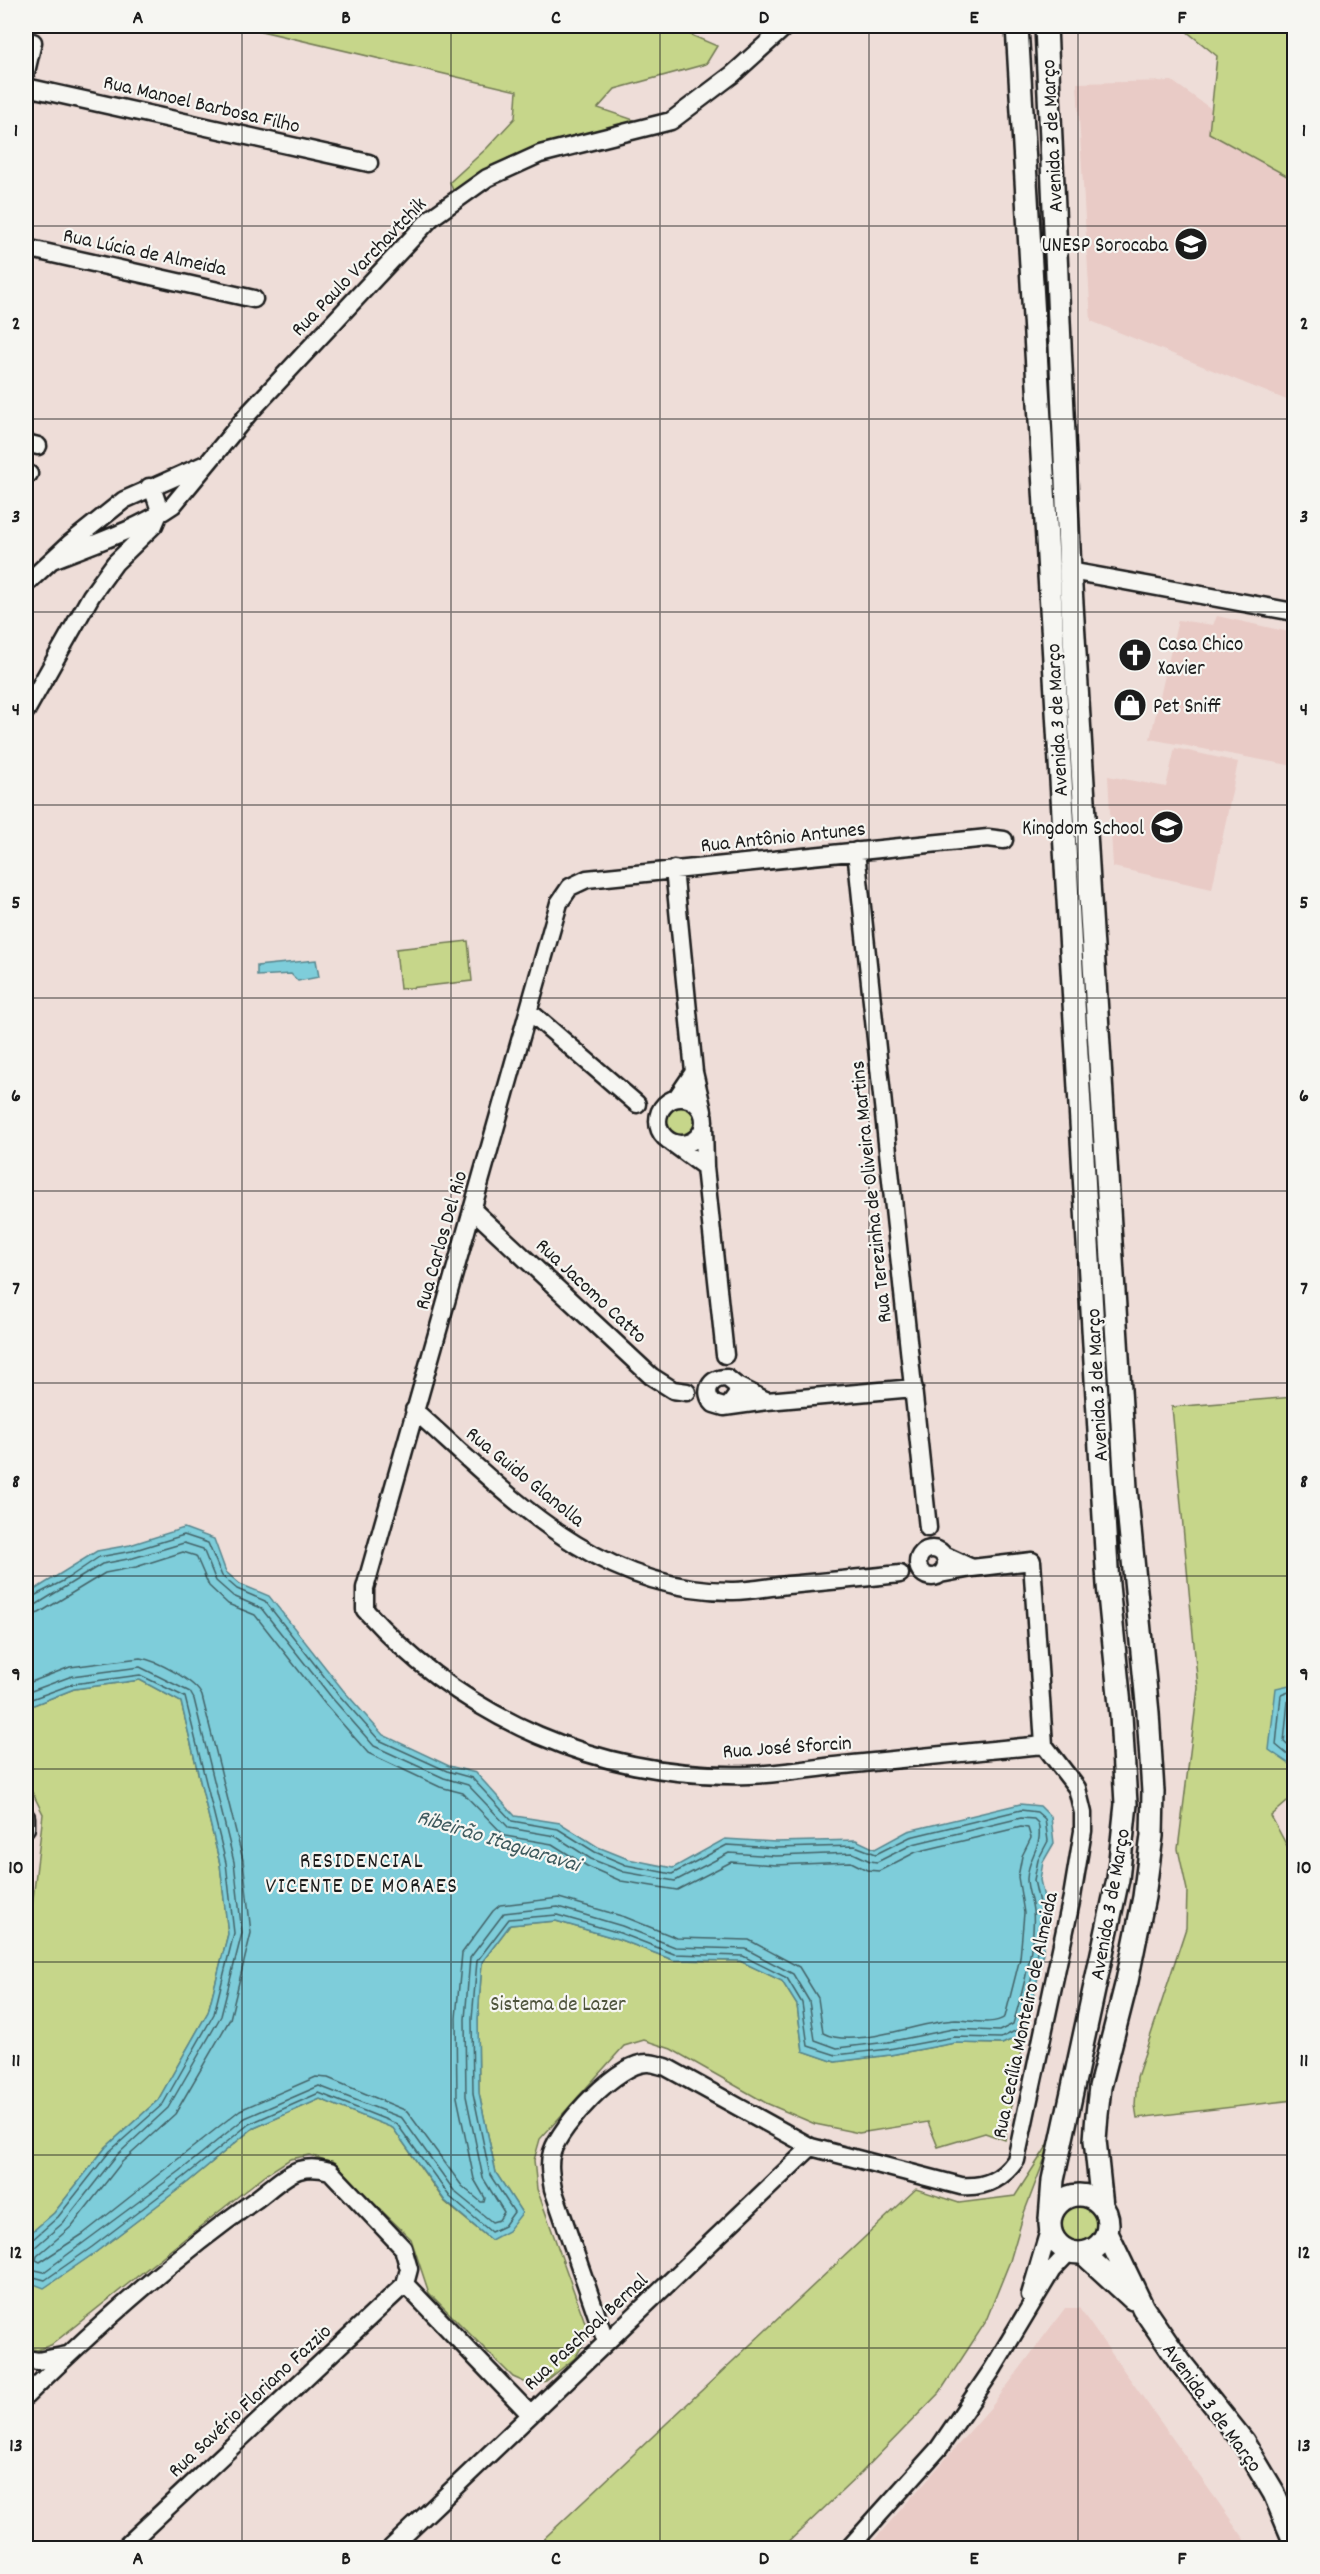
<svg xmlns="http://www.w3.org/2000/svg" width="1320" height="2574" font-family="Dekko,sans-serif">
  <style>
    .built { fill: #e9cbc6 }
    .green { fill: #c6d68a; stroke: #717953; stroke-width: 1.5 }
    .water { fill: #7ecdda; stroke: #57868e; stroke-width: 1.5 }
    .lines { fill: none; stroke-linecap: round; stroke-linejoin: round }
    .shore { stroke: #436368; stroke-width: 1.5 }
    .minor-casing { stroke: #1c1c1c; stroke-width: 21 }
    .major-casing { stroke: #1c1c1c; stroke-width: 26 }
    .minor { stroke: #f6f6f2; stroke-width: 16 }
    .major { stroke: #f6f6f2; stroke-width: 21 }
    .grid { fill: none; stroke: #1c1c1c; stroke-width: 1.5; stroke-opacity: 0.55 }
    .labels { text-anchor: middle; stroke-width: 4.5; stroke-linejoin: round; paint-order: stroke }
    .street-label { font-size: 21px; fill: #1c1c1c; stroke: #f6f6f2 }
    .poi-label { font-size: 21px; fill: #1c1c1c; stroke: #f6f6f2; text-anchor: end }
    .park-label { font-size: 21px; fill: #4f543d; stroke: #f6f6f2 }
    .water-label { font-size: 22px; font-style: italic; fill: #3e5a5e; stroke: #f6f6f2 }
    .neighbourhood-label { font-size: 22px; letter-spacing: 1.5px; fill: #1c1c1c; stroke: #f6f6f2 }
    .neatline { fill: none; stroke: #1c1c1c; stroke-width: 2 }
    .grid-label { font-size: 20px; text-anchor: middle; font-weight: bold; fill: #1c1c1c }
  </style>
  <rect width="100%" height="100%" fill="#eeddd8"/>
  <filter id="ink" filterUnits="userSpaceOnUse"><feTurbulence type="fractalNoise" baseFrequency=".0167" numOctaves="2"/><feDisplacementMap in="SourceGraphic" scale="12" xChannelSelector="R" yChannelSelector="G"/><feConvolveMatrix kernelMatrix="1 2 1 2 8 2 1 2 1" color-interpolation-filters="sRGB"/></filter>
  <g filter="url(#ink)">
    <path class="built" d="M1172,81l122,87v235l-203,-82 -14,-238z
      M1217,616l77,17v133l-144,-27 28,-119 35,5z
      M1175,748l63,14 -26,127 -99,-22 -5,-91 58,11z
      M1065,2308h14l172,240h-384l125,-142z"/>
    <path class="green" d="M240,26h430l47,20 -11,18 -91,25 -17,19 42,14 -68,14 -64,22 -54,36 -4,-12 37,-34 28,-30 2,-27z
      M1180,26h114v154l-85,-47 8,-77z
      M468,941l4,40 -72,8 -4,-40z
      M662 1121a19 19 0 1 1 38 0a19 19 0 1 1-38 0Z
      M1294,1397v399l-23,20 23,43v241l-157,18 -2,-13 2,-28 49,-149 1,-38 -9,-41 20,-161 -26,-281z
      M140,1680l41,22 39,162 8,70 -20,78 -50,88 -52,47 -52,66 -28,24v-279l17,-144 -11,-22 -6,-5v-79l48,-19z
      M556,1921l62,18 55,21 67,1 42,20 15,24 6,46 32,11 55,-7 65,-12 47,1 22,-10 -19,106 -20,-7 -47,14 -10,-25 -69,11 -44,-9 -49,-21 -95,-54 -27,-9 -20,6 -84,93 -6,21 3,29 50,139 -3,15 -9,15 -29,23 -15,4 -18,-8 -84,-84 -18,-54 -80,-77 -21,-7 -20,4 -25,16 -214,170 -14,5 -11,-3v-66l19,6 51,-35 92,-70 64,-53 68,-30 73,29 52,74 46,38 31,-27 -26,-40 -17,-80 -1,-74 4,-57 28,-37z
      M1053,2137l-29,76 -14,48 -25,62 -45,69 -79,81 -79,75h-248l382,-359 43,14 56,-7z
      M1060 2222a19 19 0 1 1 38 0a19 19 0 1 1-38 0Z"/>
    <path class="water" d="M316,960l3,17 -21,4 -7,-7 -34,2v-10z
      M184,1528l30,11 12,33 14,12 29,12 74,94 40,45 66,31 27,7 39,43 45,7 38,24 30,12 45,9 52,-29 51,3 80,-2 19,9 33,-18 112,-27 20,2 11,11 3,26 -11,19 -3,18 7,31 -5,50 -18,73 -22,10 -47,-1 -65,12 -55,7 -32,-11 -6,-46 -15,-24 -42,-20 -67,-1 -55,-21 -62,-18 -46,4 -28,37 -4,57 1,74 17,80 26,40 -14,18 -17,9 -46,-39 -52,-73 -73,-29 -68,30 -64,53 -92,70 -52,36 -18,-7v-44l28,-24 52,-66 52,-47 50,-88 20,-78 -8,-70 -39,-162 -41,-22 -66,9 -48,19v-113l71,-44 33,-6z
      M1294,1684v83l-25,-17 7,-62z"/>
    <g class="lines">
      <path class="shore" d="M26,1600l39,-20 34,-23 33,-6 52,-16 24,8 14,33 15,13 28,12 73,93 41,46 68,31 25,7 40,43 46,8 37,23 31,13 46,9 55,-29 49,3 79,-2 21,8 34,-17 111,-27 16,2 8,7 3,22 -10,19 -4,20 7,32 -5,48 -17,69 -18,9 -47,-1 -65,12 -53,6 -28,-9 -6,-43 -15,-25 -44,-22 -69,-2 -54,-21 -63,-18 -48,4 -32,42 -5,58 1,74 17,82 24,37 -10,14 -13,6 -41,-35 -53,-73 -78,-31 -70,31 -65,53 -92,70 -47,33 -19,-5
        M26,1608l8,-2 68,-42 31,-6 51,-15 19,6 13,32 17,15 28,12 71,90 42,48 70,32 24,7 41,43 46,8 36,23 33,13 51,9 54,-28 47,3 77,-3 17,8 7,1 36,-18 108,-26 13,1 4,4c6,24 -10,32 -11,56 0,11 5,21 6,32 3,31 -11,83 -20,113l-14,7 -46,-2 -65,13 -51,6 -22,-8 -6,-39 -16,-27 -47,-25 -71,-2 -53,-21 -64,-19 -54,6 -34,45 -5,61 1,77 17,82 21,34 -5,8 -7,2 -37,-30 -53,-74 -83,-32 -74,32 -65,53 -136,101 -18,-4
        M26,1617l13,-4 66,-40 31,-6 47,-15 13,4 13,30 19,18 27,11 70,89 43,49 72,34 23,6 42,43 47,8 35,22 34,15 56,9 54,-28 45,3 75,-3 16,8 12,1 37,-19 105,-25 7,1 3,10 -9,18 -4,21 6,36 -4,45 -15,59c-12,9 -34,3 -49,3 -36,1 -102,30 -133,13l-5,-35 -19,-31 -50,-27 -72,-2 -52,-21 -66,-19 -59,7 -7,6 -31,42 -6,65 1,79 17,82 11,19 -1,4h-3l-19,-16 -55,-75 -79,-33 -12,-1 -76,33 -157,124 -43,28 -4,-2 1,-4 34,-29 51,-65 53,-48 55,-95 21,-86 -8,-73 -41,-164c-6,-15 -46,-36 -62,-38l-70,9 -44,17
        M1294,1690l-13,5 -5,50 18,15
        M26,1693l46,-17 68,-9 50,25 4,7 40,163 8,71 -21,83 -53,92 -52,48 -53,67 -28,24 -9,2
        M1294,1697l-6,4 -4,41 10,9
        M26,1701l47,-17 67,-9 45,22 41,166 8,70 -20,81 -51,90 -53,47 -52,66 -26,23 -6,1"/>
      <defs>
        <path id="minor" d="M26,72l7,-30
          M26,87l343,76
          M26,248l228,51
          M26,443l12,3
          M26,473l3,1
          M52,560c40,-16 85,-30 121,-55l76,-92 182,-195 56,-40 53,-24 131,-33 62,-47 53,-48
          M1070,571l224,41
          M26,584l43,-40 55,-44 79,-35
          M26,711l65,-115 24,-33 39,-38 6,-14 -6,-18 -5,-6
          M1004,840l-16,-2 -401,41 -17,8 -11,16 -194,685v22c99,110 236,169 384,165 32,-1 64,-7 95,-10 67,-7 133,-14 200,-20
          M856,851l72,677
          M674,869l20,203
          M530,1012l107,92
          M677,1097l17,-25 9,39
          M658 1121a23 23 0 1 1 46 0a23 23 0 1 1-46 0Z
          M671,1142l34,25 -1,-42
          M705,1167l20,188
          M472,1209l179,167 22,14 14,2
          M767,1401l147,-13
          M729,1406l8,-11v-9l-10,-8c-17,-1 -25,14 -13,26l10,3 43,-6 -30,-15
          M414,1410c94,84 182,182 319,181 18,0 36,-4 54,-6 38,-3 75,-7 113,-11
          M918 1563a14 14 0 1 1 28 0a14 14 0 1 1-28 0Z
          M940,1574l32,-6 -28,-13
          M26,1817v11
          M405,2284l125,130
          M1030,2295l20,-68
          M606,2342l-53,-153c-2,-12 -5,-25 -1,-37 9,-27 66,-90 96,-89 6,0 13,3 18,4l145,80 150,39c24,2 41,-6 55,-26l56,-263 11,-66v-18l-6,-25 -33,-43 -12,-184 -60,7
          M26,2359l12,2 29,-6
          M26,2396c71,-70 146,-137 228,-195 13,-9 30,-26 45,-31 11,-3 20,-2 31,1l73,77 6,21 -4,15
          M124,2548l281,-264
          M391,2548l420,-401
          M849,2548l90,-100 53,-78 60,-100 17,-18"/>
        <path id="major" d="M1017,26l91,1559 13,130 5,89 -8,75 -65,301 -3,39
          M1046,26l24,545 56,917 22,225 5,79 -1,44 -8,61 -17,84 -27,106 -3,27 -2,26 7,66
          M1050 2224a29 29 0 1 1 58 0a29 29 0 1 1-58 0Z
          M1107,2233l36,75 37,54 63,79 31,52 20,48
          M1083,2253l50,46"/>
      </defs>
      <use href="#minor" class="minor-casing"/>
      <use href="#major" class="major-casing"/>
      <use href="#minor" class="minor"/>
      <use href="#major" class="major"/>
    </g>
  </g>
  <path class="grid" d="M242,26v2522M451,26v2522M660,26v2522M869,26v2522M1078,26v2522M26,226h1268M26,419h1268M26,612h1268M26,805h1268M26,998h1268M26,1191h1268M26,1383h1268M26,1576h1268M26,1769h1268M26,1962h1268M26,2155h1268M26,2348h1268"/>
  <defs>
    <symbol id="university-disc" viewBox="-11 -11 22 22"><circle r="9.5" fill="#1c1c1c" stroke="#f6f6f2"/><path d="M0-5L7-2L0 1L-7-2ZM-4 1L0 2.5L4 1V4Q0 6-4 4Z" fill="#fff"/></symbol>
    <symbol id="church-disc" viewBox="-11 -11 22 22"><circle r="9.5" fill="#1c1c1c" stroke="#f6f6f2"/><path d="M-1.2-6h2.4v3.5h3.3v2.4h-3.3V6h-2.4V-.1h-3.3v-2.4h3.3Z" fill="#fff"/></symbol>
    <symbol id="shop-disc" viewBox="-11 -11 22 22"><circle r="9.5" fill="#1c1c1c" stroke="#f6f6f2"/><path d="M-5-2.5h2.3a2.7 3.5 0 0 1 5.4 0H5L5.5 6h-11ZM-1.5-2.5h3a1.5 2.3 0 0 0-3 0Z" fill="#fff"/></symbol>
    <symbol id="school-disc" viewBox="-11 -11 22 22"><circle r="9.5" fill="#1c1c1c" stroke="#f6f6f2"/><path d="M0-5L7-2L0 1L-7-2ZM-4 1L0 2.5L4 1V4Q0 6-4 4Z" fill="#fff"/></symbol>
  </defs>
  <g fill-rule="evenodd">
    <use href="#university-disc" x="1172" y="225" width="38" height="38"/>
    <use href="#church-disc" x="1116" y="636" width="38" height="38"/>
    <use href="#shop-disc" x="1111" y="686" width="38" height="38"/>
    <use href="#school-disc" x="1148" y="808" width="38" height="38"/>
  </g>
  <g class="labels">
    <g class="street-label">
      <text transform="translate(202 103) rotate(13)" y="7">Rua Manoel Barbosa Filho</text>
      <text transform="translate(1051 136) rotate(-93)" y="7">Avenida 3 de Março</text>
      <text transform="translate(145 251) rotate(12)" y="7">Rua Lúcia de Almeida</text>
      <text transform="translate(358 266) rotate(-46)" y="7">Rua Paulo Varchavtchik</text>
      <text transform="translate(1056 720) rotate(-93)" y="7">Avenida 3 de Março</text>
      <text transform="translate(783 836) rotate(-6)" y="7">Rua Antônio Antunes</text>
      <text transform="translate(870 1192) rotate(-96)" y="7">Rua Terezinha de Oliveira Martins</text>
      <text transform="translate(440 1240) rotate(-74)" y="7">Rua Carlos Del Rio</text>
      <text transform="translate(592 1290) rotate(43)" y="7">Rua Jacomo Catto</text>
      <text transform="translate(1096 1385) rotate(-93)" y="7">Avenida 3 de Março</text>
      <text transform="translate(526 1476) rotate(39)" y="7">Rua Guido Glanolla</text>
      <text transform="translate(787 1746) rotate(-4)" y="7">Rua José Sforcin</text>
      <text transform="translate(1109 1904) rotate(-80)" y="7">Avenida 3 de Março</text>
      <text transform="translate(1024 2015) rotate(-78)" y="7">Rua Cecília Monteiro de Almeida</text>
      <text transform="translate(585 2331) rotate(-43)" y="7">Rua Paschoal Bernal</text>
      <text transform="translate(249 2400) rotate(-43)" y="7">Rua Savério Floriano Fazzio</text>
      <text transform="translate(1213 2407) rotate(54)" y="7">Avenida 3 de Março</text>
    </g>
    <g class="poi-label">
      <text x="1168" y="251">UNESP Sorocaba</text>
      <text x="1158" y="650" text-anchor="start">Casa Chico<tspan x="1158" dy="24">Xavier</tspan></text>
      <text x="1153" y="712" text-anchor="start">Pet Sniff</text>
      <text x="1144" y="834">Kingdom School</text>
    </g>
    <g class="park-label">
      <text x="558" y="2010">Sistema de Lazer</text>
    </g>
    <g class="water-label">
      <text transform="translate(499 1839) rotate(17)" y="8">Ribeirão Itaguaravai</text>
    </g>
    <g class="neighbourhood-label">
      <text x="362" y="1867">RESIDENCIAL<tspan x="362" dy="25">VICENTE DE MORAES</tspan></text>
    </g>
  </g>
  <rect width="1320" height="2574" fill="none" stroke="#f6f6f2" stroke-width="66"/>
  <rect x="33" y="33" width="1254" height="2508" class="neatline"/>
  <g class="grid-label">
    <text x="138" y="23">A</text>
    <text x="346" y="23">B</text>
    <text x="556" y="23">C</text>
    <text x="764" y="23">D</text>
    <text x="974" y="23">E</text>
    <text x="1182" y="23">F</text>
    <text x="16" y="136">1</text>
    <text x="1304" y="136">1</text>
    <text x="16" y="329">2</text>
    <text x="1304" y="329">2</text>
    <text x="16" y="522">3</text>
    <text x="1304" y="522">3</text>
    <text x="16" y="715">4</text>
    <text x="1304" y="715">4</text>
    <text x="16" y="908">5</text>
    <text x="1304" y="908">5</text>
    <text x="16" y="1101">6</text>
    <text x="1304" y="1101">6</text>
    <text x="16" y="1294">7</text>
    <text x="1304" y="1294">7</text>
    <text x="16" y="1487">8</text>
    <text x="1304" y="1487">8</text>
    <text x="16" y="1680">9</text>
    <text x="1304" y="1680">9</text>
    <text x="16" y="1873">10</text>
    <text x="1304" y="1873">10</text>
    <text x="16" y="2066">11</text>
    <text x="1304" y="2066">11</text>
    <text x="16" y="2258">12</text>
    <text x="1304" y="2258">12</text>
    <text x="16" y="2451">13</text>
    <text x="1304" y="2451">13</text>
    <text x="138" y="2564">A</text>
    <text x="346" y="2564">B</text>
    <text x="556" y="2564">C</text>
    <text x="764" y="2564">D</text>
    <text x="974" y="2564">E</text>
    <text x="1182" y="2564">F</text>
  </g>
</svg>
